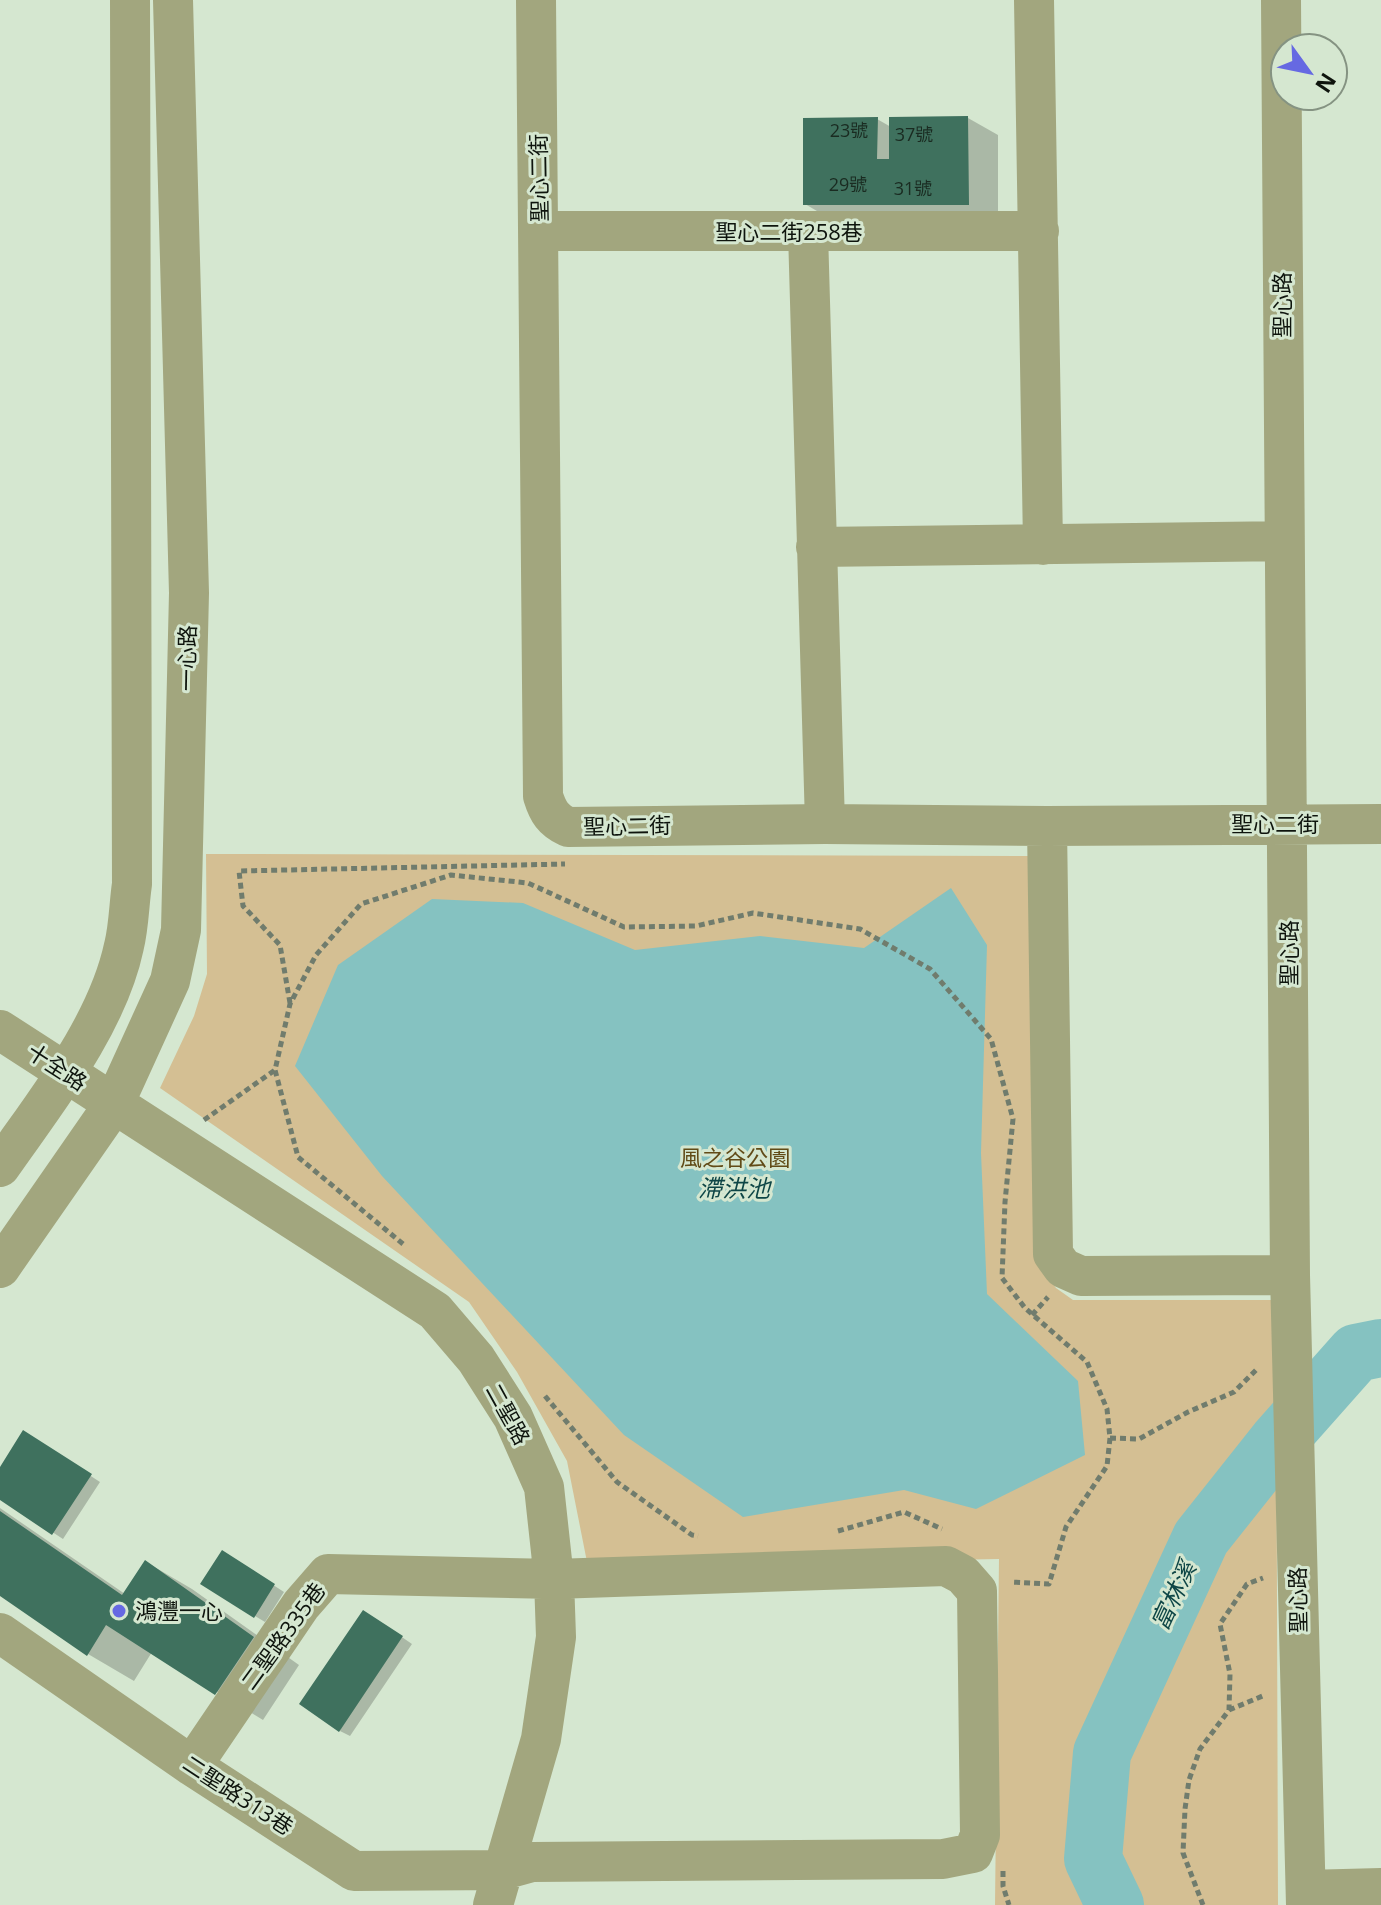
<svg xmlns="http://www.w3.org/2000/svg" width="1381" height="1905" font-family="'Open Sans','Noto Sans TC',sans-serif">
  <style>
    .green { fill: #d4bf93 }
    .water { fill: #85c2c1 }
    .shadow { fill: #0003 }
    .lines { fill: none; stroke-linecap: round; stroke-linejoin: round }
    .river { stroke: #85c2c1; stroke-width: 58 }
    .building { fill: #3f715e }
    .path { stroke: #707c6d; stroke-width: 5; stroke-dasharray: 6 4; stroke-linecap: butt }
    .minor { stroke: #a2a67e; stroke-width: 40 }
    .poi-dot { fill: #6669e2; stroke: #d5e7d0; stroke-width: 3 }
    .labels { text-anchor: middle; stroke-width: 6; stroke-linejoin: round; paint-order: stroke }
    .number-label { font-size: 18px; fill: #1a2b21 }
    .street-label { font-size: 22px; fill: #0e140d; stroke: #d5e7d0 }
    .park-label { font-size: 22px; fill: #614b17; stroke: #d5e7d0 }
    .poi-label { font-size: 22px; fill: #0e140d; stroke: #d5e7d0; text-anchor: start }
    .water-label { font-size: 24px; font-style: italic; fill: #0e4646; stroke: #d5e7d0 }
  </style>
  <rect width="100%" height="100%" fill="#d5e7d0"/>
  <path class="green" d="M206,854l825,2 10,412 15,20 17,12h203l2,605h-283l4,-346 -411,8 -21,-106 -50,-89 -48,-70 -309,-214 34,-72 13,-42z"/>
  <path class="water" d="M951,888l36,57 -6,208 6,141 91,87 7,74 -109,54 -72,-19 -161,27 -119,-82 -242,-259 -87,-110 43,-101 94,-66 91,4 112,47 125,-14 104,12z"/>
  <path class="shadow" d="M968,118l30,17v86h-164l-29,-17 72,-85 14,8z
    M34,1439l66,43 -37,57 -63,-41v-28z
    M0,1508l125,86 21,-32 46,27 107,76 -36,55 -111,-68 -18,29 -46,-27 -88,-61z
    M232,1558l52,34 -19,30 -10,-6z
    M374,1618l38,26 -62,92 -10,-5z"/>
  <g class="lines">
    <path class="river" d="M1115,1905l-22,-46 9,-106 99,-215 77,-97 78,-88 25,-5"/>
  </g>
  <path class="building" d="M968,116l1,89h-166v-87l75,-1 -1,42h12v-42z
    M23,1430l69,44 -40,61 -52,-35v-33z
    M0,1511l122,84 23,-35 109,77 -39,58 -109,-70 -19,31 -87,-60z
    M222,1550l53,34 -21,34 -54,-34z
    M363,1610l40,26 -64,96 -40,-28z"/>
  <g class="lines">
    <path class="path" d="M290,1003l-10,-58 -37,-39 -4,-35 326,-7
      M204,1120l71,-50
      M403,1244l-105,-87 -23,-87 15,-66 26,-49 45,-51 90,-29 77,8 96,44 72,-1 57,-13 107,16 70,40 61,70 22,80 -8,83 -3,76 23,30 62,54 20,47 3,29 -3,28 -41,61 -17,57 -38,-2
      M1032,1315l16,-18
      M545,1396l72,86 75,53 6,1
      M1110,1438l29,1 49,-27 46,-20 23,-23
      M838,1531l66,-19 38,17
      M1229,1710l36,-15
      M1003,1871v15l6,19
      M1203,1905l-20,-52 2,-44 4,-29 11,-31 29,-39 1,-36 -10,-50 27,-40 16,-6"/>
    <path class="minor" d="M536,0l7,796c5,16 10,24 25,31l257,-3 222,2 334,-2
      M1034,0l9,545
      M1281,0l9,1275 16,630
      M539,231h500
      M808,232l17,592
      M816,547l467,-6
      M1047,826l6,428 10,14 18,8 209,-1
      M0,1030l435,281 41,48 37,58 31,70 10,92 2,58 -15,102 -48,166
      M0,1167c46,-66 107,-141 124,-221 5,-20 5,-42 8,-62l-2,-884
      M0,1268l114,-164 56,-123 11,-51 8,-337 -16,-593
      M0,1633l192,133 162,105 149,-1 29,-8 411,-3 30,-6 7,-18 -3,-244 -14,-16 -17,-9 -392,13 -226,-5 -27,31 -109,161
      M1306,1890l75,-2"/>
  </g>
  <circle class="poi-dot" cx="119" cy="1611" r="8"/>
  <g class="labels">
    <g class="number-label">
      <text x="849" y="137">23號</text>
      <text x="914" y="141">37號</text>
      <text x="848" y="191">29號</text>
      <text x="913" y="195">31號</text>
    </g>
    <g class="street-label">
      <text transform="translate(539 178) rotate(-91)" y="8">聖心二街</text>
      <text x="789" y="240">聖心二街258巷</text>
      <text transform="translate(1282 305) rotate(-90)" y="8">聖心路</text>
      <text transform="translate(187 658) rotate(-89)" y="8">一心路</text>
      <text x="1275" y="832">聖心二街</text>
      <text transform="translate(627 826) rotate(-1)" y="8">聖心二街</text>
      <text transform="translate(1289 953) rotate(-90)" y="8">聖心路</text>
      <text transform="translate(57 1067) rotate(33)" y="8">十全路</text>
      <text transform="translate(508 1414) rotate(61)" y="8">二聖路</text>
      <text transform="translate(1298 1600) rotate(-91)" y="8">聖心路</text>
      <text transform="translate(283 1636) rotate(-54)" y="8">二聖路335巷</text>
      <text transform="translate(238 1795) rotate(33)" y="8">二聖路313巷</text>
    </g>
    <g class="park-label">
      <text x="735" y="1166">風之谷公園</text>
    </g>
    <g class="poi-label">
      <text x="135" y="1619">鴻灃一心</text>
    </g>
    <g class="water-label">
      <text x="734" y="1197">滯洪池</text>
      <text transform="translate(1174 1596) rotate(-65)" y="8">富林溪</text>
    </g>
  </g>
  <g transform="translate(1309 72) rotate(123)"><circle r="38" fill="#d5e7d0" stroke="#859382" stroke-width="2"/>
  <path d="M0-6L14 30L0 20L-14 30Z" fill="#6669e2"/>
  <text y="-12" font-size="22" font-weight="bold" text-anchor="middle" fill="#0e140d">N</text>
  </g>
</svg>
